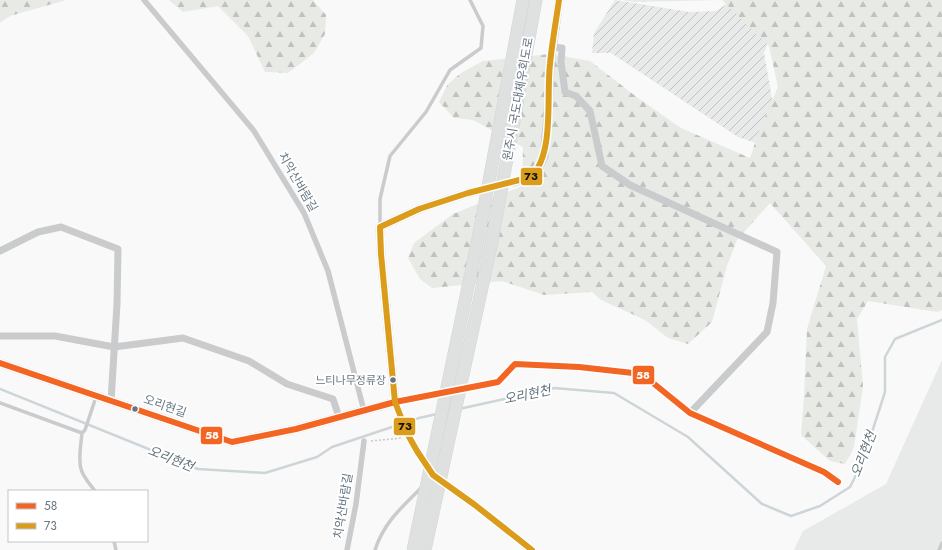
<svg xmlns="http://www.w3.org/2000/svg" width="942" height="550" font-family="Jost,'Noto Sans KR',sans-serif">
  <style>
    .built { fill: #e8e9e9 }
    .industrial { fill: url(#industrial-furrows) }
    .forest { fill: url(#forest-firs) }
    .lines { fill: none; stroke-linecap: round; stroke-linejoin: round }
    .stream { stroke: #ced5d8; stroke-width: 2.5 }
    .tertiary-tunnel { stroke: #d4d8db; stroke-width: 9; stroke-dasharray: 9 4.5; stroke-linecap: butt }
    .trunk-casing { stroke: #d5d6d6; stroke-width: 13 }
    .path { stroke: #c8c9ca; stroke-width: 1.5; stroke-dasharray: 2 2; stroke-linecap: butt }
    .service { stroke: #cacbcc; stroke-width: 3.5 }
    .pedestrian { stroke: #cacbcc; stroke-width: 5.5 }
    .minor { stroke: #cacbcc; stroke-width: 7 }
    .tertiary { stroke: #cacbcc; stroke-width: 9 }
    .trunk { stroke: #dfe0e0; stroke-width: 12 }
    .trunk-bridge-casing { stroke: #d5d6d6; stroke-width: 13; stroke-linecap: butt }
    .trunk-bridge { stroke: #dfe0e0; stroke-width: 12 }
    .bus-1-casing { stroke: #fff; stroke-width: 9 }
    .bus-2-casing { stroke: #fff; stroke-width: 9 }
    .bus-1 { stroke: #f26522; stroke-width: 6 }
    .bus-2 { stroke: #da9c1a; stroke-width: 6 }
    .bus-dot { fill: #667581; stroke: #fff; stroke-width: 1.5 }
    .labels { text-anchor: middle; stroke-width: 4; stroke-linejoin: round; paint-order: stroke }
    .bus-label { font-size: 11px; fill: #667581; stroke: #fff; text-anchor: end }
    .street-label { font-size: 12px; fill: #667581; stroke: #fff }
    .water-label { font-size: 13px; font-style: italic; fill: #60737b; stroke: #fff }
    .line-badge { stroke: #fff; stroke-width: 1.5 }
    .badge-label { font-size: 11px; text-anchor: middle; font-weight: bold; fill: #fff }
    .pale-badge-label { font-size: 11px; text-anchor: middle; font-weight: bold; fill: #111 }
  </style>
  <defs>
    <pattern id="industrial-furrows" width="10" height="10" patternUnits="userSpaceOnUse"><rect width="10" height="10" fill="#e8e9e9"/><path d="M-1 1l2-2M0 10L10 0M9 11l2-2" fill="none" stroke="#c0c1c2"/></pattern>
    <pattern id="forest-firs" width="22" height="20" patternUnits="userSpaceOnUse"><rect width="22" height="20" fill="#e8eae6"/><path d="M5 1l3.5 6h-7zM16 11l3.5 6h-7z" fill="#c0c2c0"/></pattern>
  </defs>
  <rect width="100%" height="100%" fill="#f9f9f9"/>
  <path class="built" d="M942,360v190h-148l9,-19 83,-47z"/>
  <path class="industrial" d="M615,0l74,12 27,-1 17,-11 38,36 -7,17 12,68 -14,24 -24,-8 -127,-84h-19l2,-20z"/>
  <path class="forest" d="M0,0h66l-56,16 -10,7z
    M169,0h144l13,15 -1,19 -11,19 -26,20 -23,-1 -17,-36 -30,-30 -35,6z
    M622,0h320v310l-5,2 -69,-11 -11,18 6,67 -9,61 -9,17 -15,-3 -29,-26 3,-39 3,-67 19,-63 -56,-63 -33,37 -10,26 -15,56 -24,22 -20,-6 -23,-18 -44,-20 -9,-8 -48,3 -42,-14 -70,7 -12,-9 -12,-21 6,-15 39,-29 69,-28 1,-39 -50,-27 -19,-2 -15,-16 9,-18 13,-11 22,-12 67,-7 40,7 48,37 43,30 69,30 9,-27 19,-44 -9,-41 -47,-46 -88,2z"/>
  <g class="lines">
    <path class="stream" d="M0,389l198,80 67,4 52,-16 15,-10 87,-29 18,-4
      M459,409l95,-21 60,5 74,44 74,67 29,12 29,-10 30,-19 12,-24 23,-71v-35l10,-18 47,-19"/>
    <path class="tertiary-tunnel" d="M468,193l39,-9"/>
    <defs>
      <path id="trunk" d="M478,239l45,-239
        M491,246l45,-246"/>
    </defs>
    <use href="#trunk" class="trunk-casing"/>
    <path class="path" d="M371,441l31,-3"/>
    <path class="service" d="M380,226v-27l10,-43 36,-44 24,-42 31,-22 2,-22 -13,-26
      M0,403l82,30
      M95,491c-5,-7 -12,-14 -14,-22 -3,-10 0,-25 1,-36l3,-3 11,-33
      M114,541l2,9
      M375,550c9,-28 28,-44 48,-64
      M939,550l3,-7"/>
    <path class="pedestrian" d="M144,0l110,131 50,82 24,58 36,140
      M347,550l9,-46 8,-63"/>
    <path class="minor" d="M552,47l10,1 -1,14 4,30 11,4 14,15 12,55 28,19 147,67 -4,51 -6,29 -77,81
      M0,251l38,-19 23,-5 57,22 -1,55 -6,97
      M0,336h55l59,11 69,-9 66,23 38,23 46,15 6,18
      M458,390l40,-8 17,-18 64,3 63,7 48,39 134,59 14,10
      M430,471l-13,-20 -9,-16 -13,-33 53,-10
      M438,478l37,27 57,45"/>
    <path class="tertiary" d="M514,182l17,-5 6,-6 7,-15 4,-40 2,-51 9,-65
      M0,363l232,79 64,-13 99,-27 -14,-148 -1,-27 39,-18 49,-16"/>
    <use href="#trunk" class="trunk"/>
    <defs>
      <path id="trunk-bridge" d="M413,550l65,-311
        M425,550l66,-304"/>
    </defs>
    <use href="#trunk-bridge" class="trunk-bridge-casing"/>
    <use href="#trunk-bridge" class="trunk-bridge"/>
    <defs>
      <path id="bus-1" d="M0,363l232,79 64,-13 99,-27 103,-20 17,-18 64,3 63,7 48,39 134,59 14,10"/>
      <path id="bus-2" d="M532,550l-57,-45 -42,-30 -16,-24 -9,-16 -13,-33 -14,-148 -1,-27 39,-18 49,-16 63,-16c24,-24 15,-81 19,-113 2,-21 6,-43 9,-64"/>
    </defs>
    <use href="#bus-1" class="bus-1-casing"/>
    <use href="#bus-2" class="bus-2-casing"/>
    <use href="#bus-1" class="bus-1"/>
    <use href="#bus-2" class="bus-2"/>
  </g>
  <g class="bus-dot">
    <circle cx="393" cy="380" r="3.5"/>
    <circle cx="135" cy="409" r="3.5"/>
  </g>
  <g class="labels">
    <g class="bus-label">
      <text x="386" y="384">느티나무정류장</text>
    </g>
    <g class="street-label">
      <text transform="translate(518 99) rotate(-80)" y="4">원주시 국도대체우회도로</text>
      <text transform="translate(298 182) rotate(60)" y="4">치악산바람길</text>
      <text transform="translate(165 406) rotate(19)" y="4">오리현길</text>
      <text transform="translate(343 506) rotate(-81)" y="4">치악산바람길</text>
    </g>
    <g class="water-label">
      <text transform="translate(527 394) rotate(-12)" y="5">오리현천</text>
      <text transform="translate(863 454) rotate(-69)" y="5">오리현천</text>
      <text transform="translate(171 458) rotate(22)" y="5">오리현천</text>
    </g>
  </g>
  <g class="line-badge">
    <rect x="520" y="167" width="23" height="19" rx="4" fill="#da9c1a"/>
    <rect x="632" y="365" width="23" height="20" rx="4" fill="#f26522"/>
    <rect x="393" y="417" width="23" height="19" rx="4" fill="#da9c1a"/>
    <rect x="200" y="426" width="23" height="19" rx="4" fill="#f26522"/>
  </g>
  <g class="badge-label">
    <text x="643" y="379">58</text>
    <text x="212" y="439">58</text>
  </g>
  <g class="pale-badge-label">
    <text x="531" y="180">73</text>
    <text x="405" y="430">73</text>
  </g>
  <rect x="8" y="490" width="140" height="52" fill="#ffffff" stroke="#c2c8cd"/>
  <rect x="16" y="503" width="20" height="6" fill="#f26522" stroke="#c2c8cd"/>
  <text x="44" y="510" font-size="12" fill="#667581">58</text>
  <rect x="16" y="523" width="20" height="6" fill="#da9c1a" stroke="#c2c8cd"/>
  <text x="44" y="530" font-size="12" fill="#667581">73</text>
</svg>
